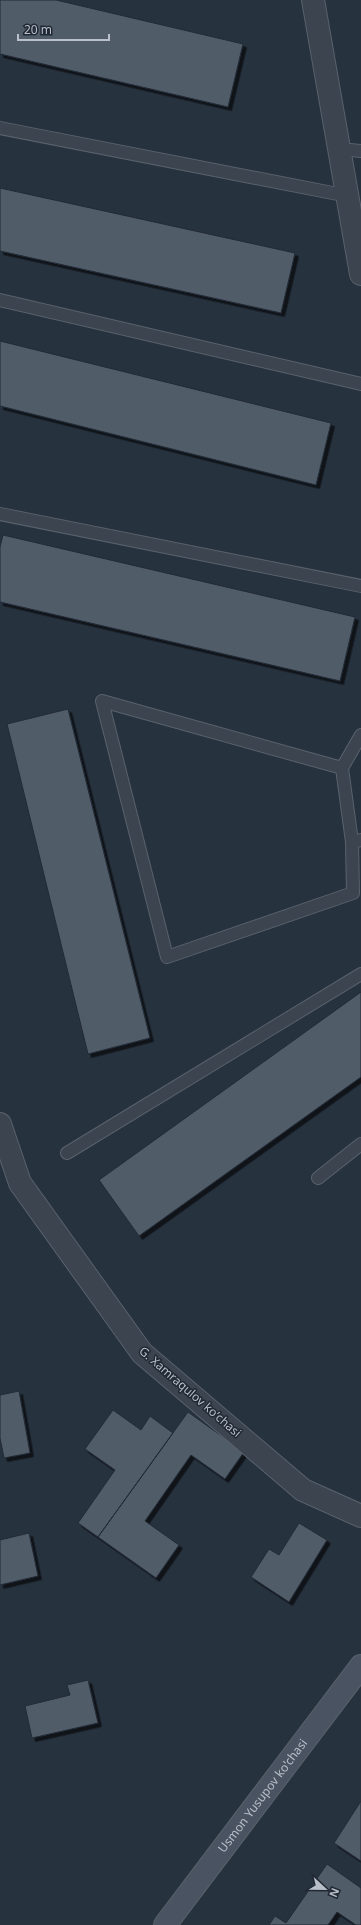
<svg xmlns="http://www.w3.org/2000/svg" width="361" height="1925" font-family="'Noto Sans',sans-serif">
  <style>
    .building { fill: #515b69; stroke: #222b36; filter: url(#shadow) }
    .lines { fill: none; stroke-linecap: round; stroke-linejoin: round }
    .service-casing { stroke: #59626c; stroke-width: 14 }
    .minor-casing { stroke: #59626c; stroke-width: 24 }
    .secondary-casing { stroke: #59626c; stroke-width: 24 }
    .service { stroke: #3b444f; stroke-width: 12 }
    .minor { stroke: #3b444f; stroke-width: 22 }
    .secondary { stroke: #4a5362; stroke-width: 22 }
    .labels { text-anchor: middle; stroke-width: 3; stroke-linejoin: round; paint-order: stroke }
    .street-label { font-size: 12px; fill: #b8bfc9; stroke: #202934 }
  </style>
  <defs>
    <filter id="shadow"><feDropShadow dx="3.5" dy="3.5" stdDeviation="0" flood-color="#0009"/></filter>
  </defs>
  <rect width="100%" height="100%" fill="#27323f"/>
  <path class="building" d="M0,0h56l187,44 -15,63 -228,-53z
    M0,188l295,65 -14,60 -281,-62z
    M0,341l331,82 -15,62 -316,-79z
    M3,535l352,82 -15,64 -340,-79v-55z
    M68,709l82,329 -62,16 -81,-330z
    M361,992v85l-222,159 -40,-56z
    M19,1391l11,62 -26,5 -4,-20v-43z
    M113,1410l28,20 9,-14 23,17 -75,104 -20,-14 37,-53 -30,-21z
    M188,1412l56,40 -19,27 -34,-24 -46,66 34,24 -23,33 -58,-41z
    M299,1523l28,17 -38,62 -38,-25 18,-28 10,6z
    M29,1533l9,43 -38,9v-45z
    M88,1680l10,43 -66,15 -7,-32 45,-11 -3,-10z
    M361,1801v60l-27,-18z
    M327,1864l34,24v37h-5l-19,-13 -9,13h-59l6,-9 11,7z"/>
  <g class="lines">
    <defs>
      <path id="service" d="M0,128l348,68
        M340,149l21,2
        M0,300l361,84
        M0,514l361,72
        M342,768l19,-33
        M352,842l-10,-74 -240,-67 65,256 186,-64 -1,-51 9,-2
        M67,1153l294,-179
        M318,1178l43,-34"/>
      <path id="minor" d="M313,0l48,274
        M0,1124l20,59 122,170 161,137 58,26"/>
      <g id="secondary">
        <path id="s1" d="M165,1925l196,-259"/>
      </g>
    </defs>
    <use href="#service" class="service-casing"/>
    <use href="#minor" class="minor-casing"/>
    <use href="#secondary" class="secondary-casing"/>
    <use href="#service" class="service"/>
    <use href="#minor" class="minor"/>
    <use href="#secondary" class="secondary"/>
  </g>
  <g class="labels">
    <g class="street-label">
      <text transform="translate(190 1392) rotate(41)" y="4">G. Xamraqulov koʻchasi</text>
      <text dy="4" stroke="none"><textPath href="#s1" startOffset="162">Usmon Yusupov ko'chasi</textPath></text>
    </g>
  </g>
  <g transform="translate(325 1889) rotate(112)" stroke="#202934" stroke-width="3" paint-order="stroke">
  <path d="M0-3L7 15L0 10L-7 15Z" fill="#b8bfc9"/>
  <text y="-6" font-size="11" font-weight="bold" text-anchor="middle" fill="#b8bfc9">N</text>
  </g>
  <path d="M18 34v6h91v-6" fill="none" stroke="#b8bfc9" stroke-width="2"/>
  <text x="24" y="34" font-size="12" fill="#b8bfc9" stroke="#202934" stroke-width="3" paint-order="stroke">20 m</text>
</svg>
